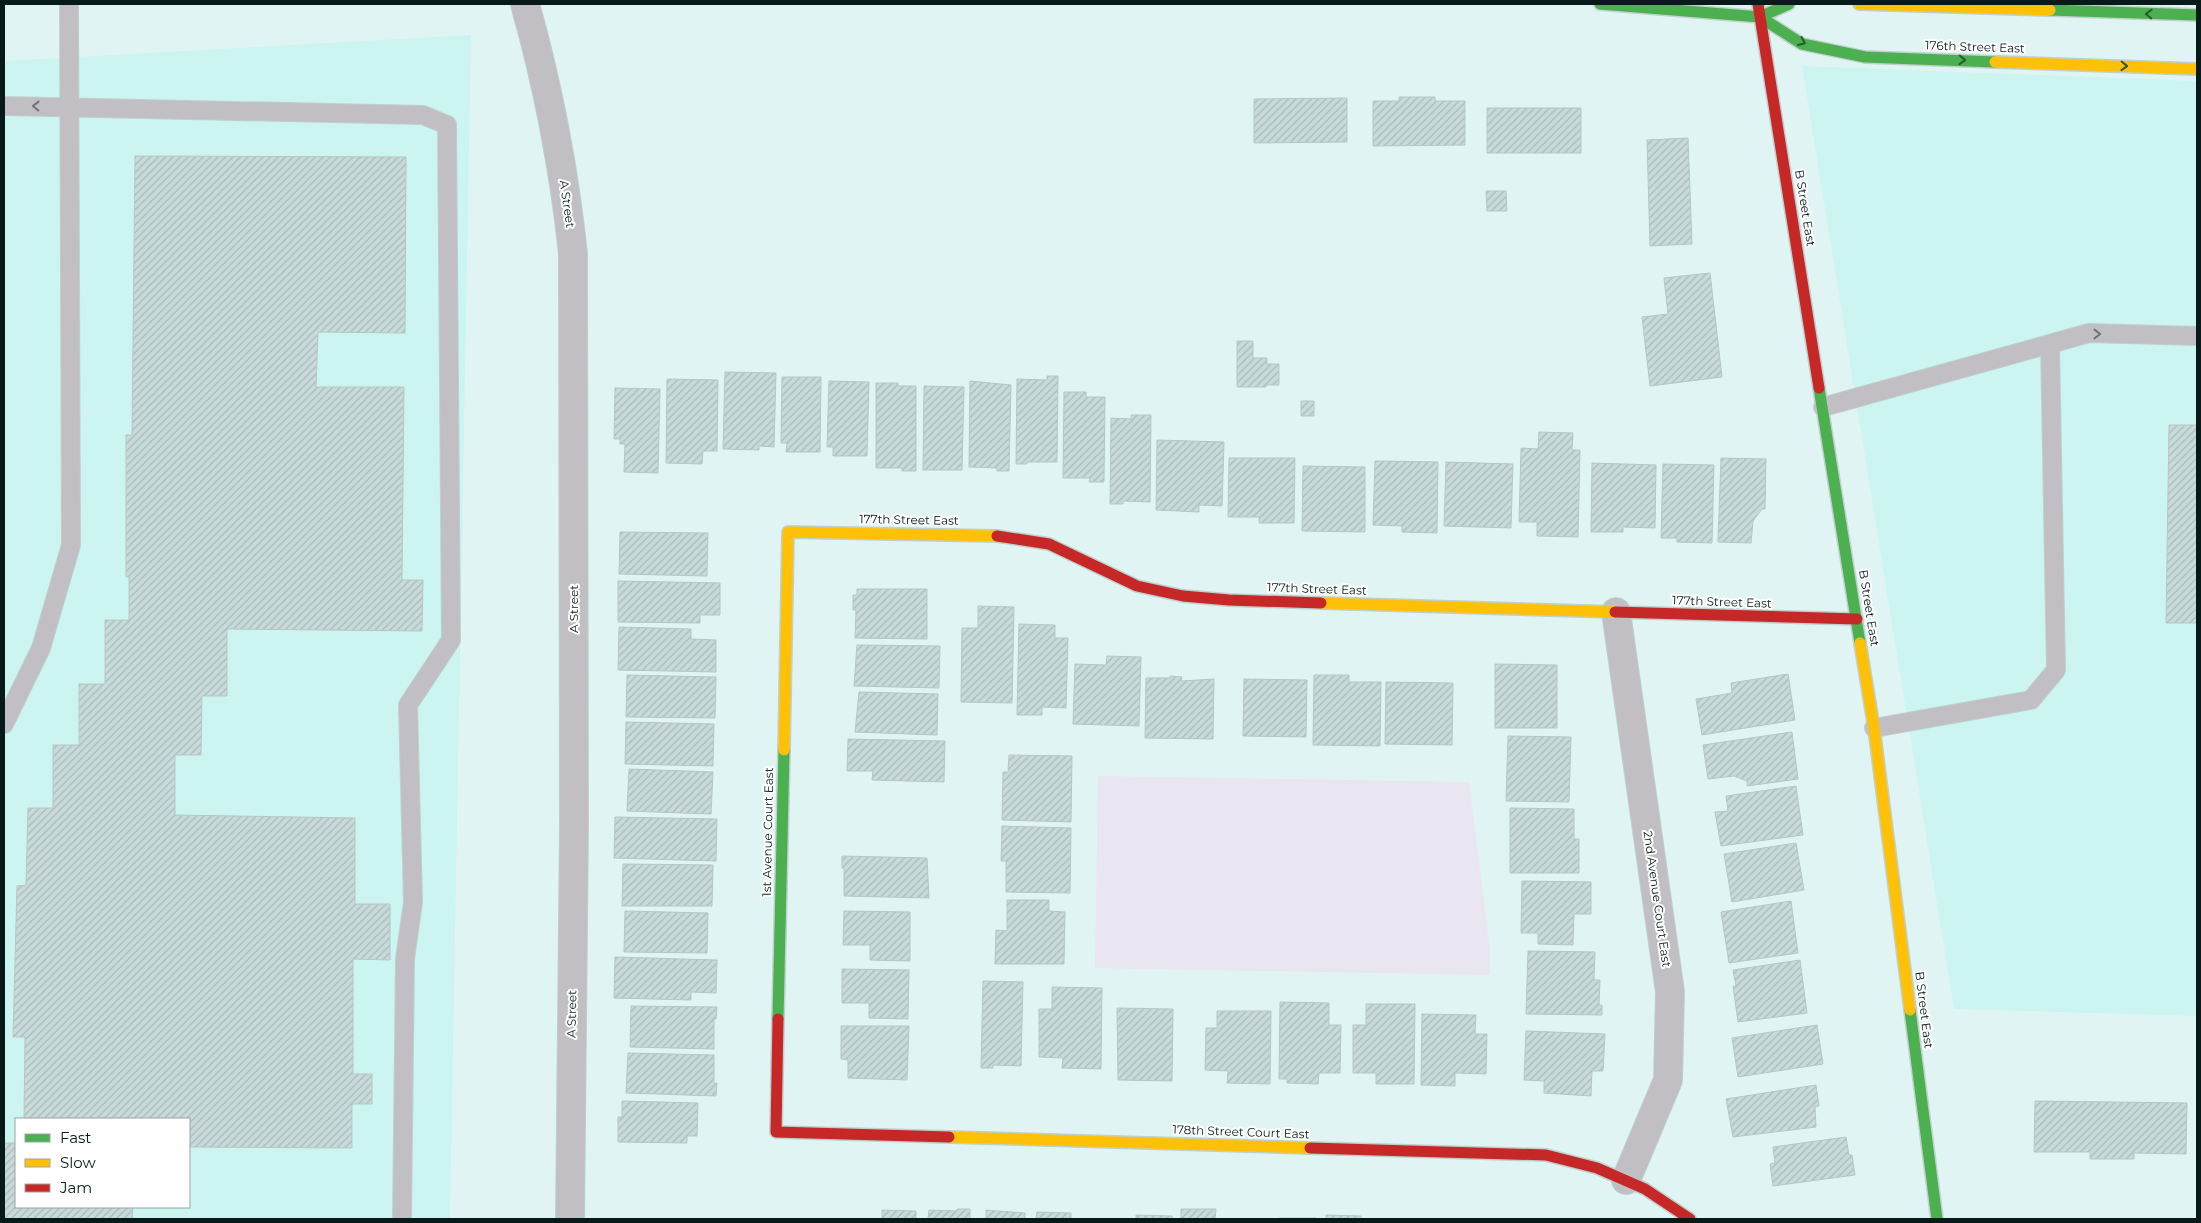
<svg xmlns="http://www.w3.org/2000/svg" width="2201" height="1223" font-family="Montserrat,sans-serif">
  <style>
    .built { fill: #ccf5f1; fill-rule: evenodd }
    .green { fill: #e9e5f1 }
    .building { fill: url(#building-hatch); stroke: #b5c7c5 }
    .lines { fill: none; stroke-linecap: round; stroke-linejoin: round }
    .lane-casing { stroke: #bfd0ce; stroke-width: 20 }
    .street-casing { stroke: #bfd0ce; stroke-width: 30 }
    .fast-casing { stroke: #bfd0ce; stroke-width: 14 }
    .slow-casing { stroke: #bfd0ce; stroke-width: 14 }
    .jam-casing { stroke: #bfd0ce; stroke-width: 14 }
    .lane { stroke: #c1bfc3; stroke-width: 18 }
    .street { stroke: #c1bfc3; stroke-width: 28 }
    .fast { stroke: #4caf50; stroke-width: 11 }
    .slow { stroke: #ffc107; stroke-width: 11 }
    .jam { stroke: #c62828; stroke-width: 11 }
    .oneway { stroke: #265c31 }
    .oneway2 { stroke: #6d7476 }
    .labels { text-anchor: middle; stroke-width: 4; stroke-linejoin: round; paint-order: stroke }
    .street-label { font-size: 12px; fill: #071918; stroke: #fff }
  </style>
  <defs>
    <pattern id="building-hatch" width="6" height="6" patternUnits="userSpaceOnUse" patternTransform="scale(1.25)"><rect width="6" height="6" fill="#c8dad9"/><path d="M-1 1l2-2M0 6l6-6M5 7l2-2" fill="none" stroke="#aababa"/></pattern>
  </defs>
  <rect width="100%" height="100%" fill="#e0f5f3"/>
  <path class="built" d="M471,35l-21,1184h-446v-1158zM16,1119h173v88h-173z
    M1802,66l395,15v935l-243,-7z"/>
  <path class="green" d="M1098,776l371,6 21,168v25l-395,-7z"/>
  <path class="building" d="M1399,97h36v4h30v44l-92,1v-45h26z
    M1347,98v44l-93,1v-44z
    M1487,108h94v45h-94z
    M1688,138l4,106 -42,2 -3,-106z
    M135,156l271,1 -1,176 -87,-1 -2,55h88l-2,193h21l-1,51 -195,-2v67h-25l-1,59h-26v60l180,3v86h35v56l-37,-1v115h19v30h-20v44l-163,-1v-28h-165l1,-82h-12l4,-151 9,-1 2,-77h25v-63h26v-61h26v-64h24v-43h-3v-142h6z
    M1486,191h20l1,20h-20z
    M1710,273l12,104 -72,9 -8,-69 26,-3 -4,-36z
    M1237,341h16v17h14v6h12v21h-13v2h-29z
    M725,372l51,1 -2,74 -15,-1v4l-36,-1z
    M1047,376h11l-1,86h-30v2h-11l1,-85 30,1z
    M782,377h39l-1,75h-34l1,-9h-6z
    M667,379l51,1 -1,71h-14l-1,13 -36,-1z
    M829,381l40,1 -2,74h-34v-9h-6z
    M970,381l41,4 -2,86h-12v-3l-28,-1z
    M876,383h22v3h18v85h-14v-3h-26z
    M924,386l40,1 -2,83h-39z
    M615,388l45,1 -2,84 -34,-1 1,-28h-5v-5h-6z
    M1064,392h22v5h19l-1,85h-15l1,-4h-27z
    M1301,401h13v15h-13z
    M1131,415h20l-1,87 -27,-1v3h-13l1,-86 20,1z
    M2169,425h28v198h-31z
    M1539,432l34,1 -1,17h8l-2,87 -41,-1v-14h-18l2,-74 17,1z
    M1157,440l67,2 -2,64 -23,-1v7l-43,-2z
    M1229,458h66l-1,65h-35v-6h-31z
    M1721,458l45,1 -1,50h-3l-9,12 -2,22 -33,-1z
    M1375,461l63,1 -1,71 -35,-1v-6l-29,-1z
    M1446,462l67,2 -2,64 -67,-2z
    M1592,463l64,2 -1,63 -32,-1v5h-32z
    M1663,464l51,1 -2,78 -35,-1v-4h-16z
    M1303,466l62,1v65l-63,-1z
    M620,532l88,1 -1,43 -88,-2z
    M618,581l102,2v32h-20v8l-82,-1z
    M857,589h70v50l-72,-1 1,-28h-3v-15h4z
    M978,606l36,1 -2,96 -51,-1 1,-74h16z
    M1019,624l36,1v13h13l-2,70 -24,-1v8h-25z
    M619,627l72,2v10l25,1v32l-98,-2z
    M857,645l83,1 -1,42 -85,-2z
    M1107,656l34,1 -2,69 -66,-2 2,-60 31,1z
    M1495,664l62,1v63h-62z
    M1788,674l7,46 -93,15 -6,-36 36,-6 -1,-10z
    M627,675l89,2 -1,41 -89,-1z
    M1314,675h35v7h32l-1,64 -67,-1z
    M1170,676l12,1 -1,4 33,-2 -1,60 -68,-1 1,-60h24z
    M1244,679l63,1 -1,57 -63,-1z
    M1386,682l67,1 -1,62 -67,-1z
    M859,692l79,2 -1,41 -82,-3z
    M626,722l88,2 -1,42 -88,-2z
    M1792,732l6,47 -51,7v-5l-13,-5 -26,3 -5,-34z
    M1508,736l63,1 -2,65 -63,-1z
    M848,739l97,2 -1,41 -72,-2 1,-9h-26z
    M1009,755l63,1 -1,66 -69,-2 1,-48h5z
    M629,769l84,3 -2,42 -84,-3z
    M1796,786l7,49 -82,11 -6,-34 13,-1 -2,-15z
    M1510,808l64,1v30h5v34h-69z
    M615,817l102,2 -1,42 -102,-3z
    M1002,826l69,2 -1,65 -64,-1v-31h-5z
    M1796,843l8,47 -72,12 -8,-48z
    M842,856l85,2 2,40 -85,-2v-28h-2z
    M623,864l90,1 -1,41h-90z
    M1522,881l69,1v32h-17l-1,31 -35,-1v-11h-17z
    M1007,900h42v11l16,1 -1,52h-69l1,-34 11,1z
    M1791,901l7,52 -69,10 -8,-51z
    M625,911l83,2 -1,40 -83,-1z
    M844,911l66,1v49l-40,-1v-15h-27z
    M1528,951l67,1 -1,28h6l-1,25h3v10l-76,-1z
    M615,957l102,3 -1,33 -25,-1v8l-77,-2z
    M1800,960l7,53 -69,9 -5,-36h3l-3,-16z
    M842,969l67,1 -1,49 -39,-1v-15h-27z
    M983,981l40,1 -2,84 -28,-1v3h-12z
    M1052,987l50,1 -1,81 -39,-1 1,-10 -24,-1v-48h13z
    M1280,1002l49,1v22h12l-1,48h-21l-1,11 -31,-1v-4h-8z
    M1366,1004h49l-1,80h-38v-11h-23v-48h13z
    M631,1006l86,1 -1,12h-2v30l-84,-2z
    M1117,1008l56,1 -1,72 -54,-1z
    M1217,1011h54l-1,73 -43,-1 1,-12 -23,-1 1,-42h11z
    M1422,1014l54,1 -1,19h12l-1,40 -31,-1v13l-34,-1z
    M1817,1025l6,39 -85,13 -6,-39z
    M841,1026h68l-2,54 -59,-2v-18l-7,-1z
    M1526,1031l79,3 -2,37h-11l-1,25 -47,-3v-12l-20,-1z
    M628,1053l86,2v28h3l-1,13 -90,-3z
    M1816,1085l3,21 -4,1 1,20 -83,10 -7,-38z
    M622,1101l76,2 -1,33h-10v7l-69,-1v-25h4z
    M2035,1101l152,2 -1,51 -52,-1v6h-44v-7h-56z
    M1846,1137l3,18h3l3,20 -82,11 -3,-22 5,-1 -2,-16z
    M4,1143h12v64h117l-1,12h-128z
    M957,1209h13v10h-42l1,-9 28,1z
    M1181,1209h35l-1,10h-34z
    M882,1210l34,1v8h-34z
    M986,1210l39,3v6h-39z
    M1037,1212l34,1v6h-35z
    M1136,1215l36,1v3h-36z
    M1326,1215l35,1v3h-35z
    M1279,1218h37v1h-37z"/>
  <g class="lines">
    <defs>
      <path id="lane" d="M4,106l419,9 24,10 4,515 -43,65 5,197 -8,57 -3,260
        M1823,407l266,-74 108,3
        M4,724l37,-76 30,-103 -2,-541
        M1874,728l157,-28 25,-30 -6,-326"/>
      <path id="street" d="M525,4c23,82 39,165 48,250l1,571 -4,394
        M1616,612l54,380 -2,88 -42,100"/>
      <path id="fast" d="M1600,4l160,13 42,27 63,13 130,5
        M2050,10l147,5
        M1760,17l29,-13
        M1819,388l41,255
        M1910,1010l27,209
        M778,1019l6,-269"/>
      <path id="slow" d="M1859,4l191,6
        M1995,62l202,7
        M1321,603l294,9
        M1860,643l14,85 36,282
        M784,750l4,-218 209,4
        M949,1137l361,11"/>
      <path id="jam" d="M1758,4l61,384
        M997,536l52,8 88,42 46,10 46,4 92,3
        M1615,612l242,7
        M778,1019l-2,113 173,5
        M1310,1148l236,7 51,13 48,21 45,30"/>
    </defs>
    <use href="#lane" class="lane-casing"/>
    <use href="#street" class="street-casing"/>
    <use href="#fast" class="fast-casing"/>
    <use href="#slow" class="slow-casing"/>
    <use href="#jam" class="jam-casing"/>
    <use href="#lane" class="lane"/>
    <use href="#street" class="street"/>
    <use href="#fast" class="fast"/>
    <use href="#slow" class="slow"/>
    <use href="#jam" class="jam"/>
  </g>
  <defs><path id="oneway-chevron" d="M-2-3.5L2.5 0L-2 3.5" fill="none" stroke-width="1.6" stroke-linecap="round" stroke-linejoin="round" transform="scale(1.25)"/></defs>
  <g class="oneway">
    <use href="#oneway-chevron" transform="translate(2149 14) rotate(-178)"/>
    <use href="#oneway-chevron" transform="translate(1802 42) rotate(24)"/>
    <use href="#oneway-chevron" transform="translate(1962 60) rotate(2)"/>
    <use href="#oneway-chevron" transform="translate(2124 66) rotate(2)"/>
  </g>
  <g class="oneway2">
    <use href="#oneway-chevron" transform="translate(36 106) rotate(-179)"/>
    <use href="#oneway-chevron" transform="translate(2097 334)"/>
  </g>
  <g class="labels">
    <g class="street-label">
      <text transform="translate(1975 47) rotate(2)" y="4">176th Street East</text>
      <text transform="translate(567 204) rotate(82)" y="4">A Street</text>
      <text transform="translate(1805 208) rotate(81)" y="4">B Street East</text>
      <text transform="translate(909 520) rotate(1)" y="4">177th Street East</text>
      <text transform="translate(1317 589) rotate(2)" y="4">177th Street East</text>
      <text transform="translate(1722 602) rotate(2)" y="4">177th Street East</text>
      <text transform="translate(1869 608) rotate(81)" y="4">B Street East</text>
      <text transform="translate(574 609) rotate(-90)" y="4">A Street</text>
      <text transform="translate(768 832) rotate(-89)" y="4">1st Avenue Court East</text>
      <text transform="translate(1657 899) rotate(82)" y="4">2nd Avenue Court East</text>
      <text transform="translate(1924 1010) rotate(83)" y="4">B Street East</text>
      <text transform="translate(572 1014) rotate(-89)" y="4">A Street</text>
      <text transform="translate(1241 1132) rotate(2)" y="4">178th Street Court East</text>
    </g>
  </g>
  <rect width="2201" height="1223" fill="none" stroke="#071918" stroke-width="10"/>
  <rect x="15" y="1118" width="175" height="90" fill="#ffffff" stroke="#9ca3a3"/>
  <rect x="25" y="1134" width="25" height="8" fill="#4caf50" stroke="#9ca3a3"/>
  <text x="60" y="1143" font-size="15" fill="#071918">Fast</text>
  <rect x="25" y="1159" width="25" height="8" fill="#ffc107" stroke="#9ca3a3"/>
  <text x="60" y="1168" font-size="15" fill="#071918">Slow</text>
  <rect x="25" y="1184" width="25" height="8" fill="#c62828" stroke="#9ca3a3"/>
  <text x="60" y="1193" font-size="15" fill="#071918">Jam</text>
</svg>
